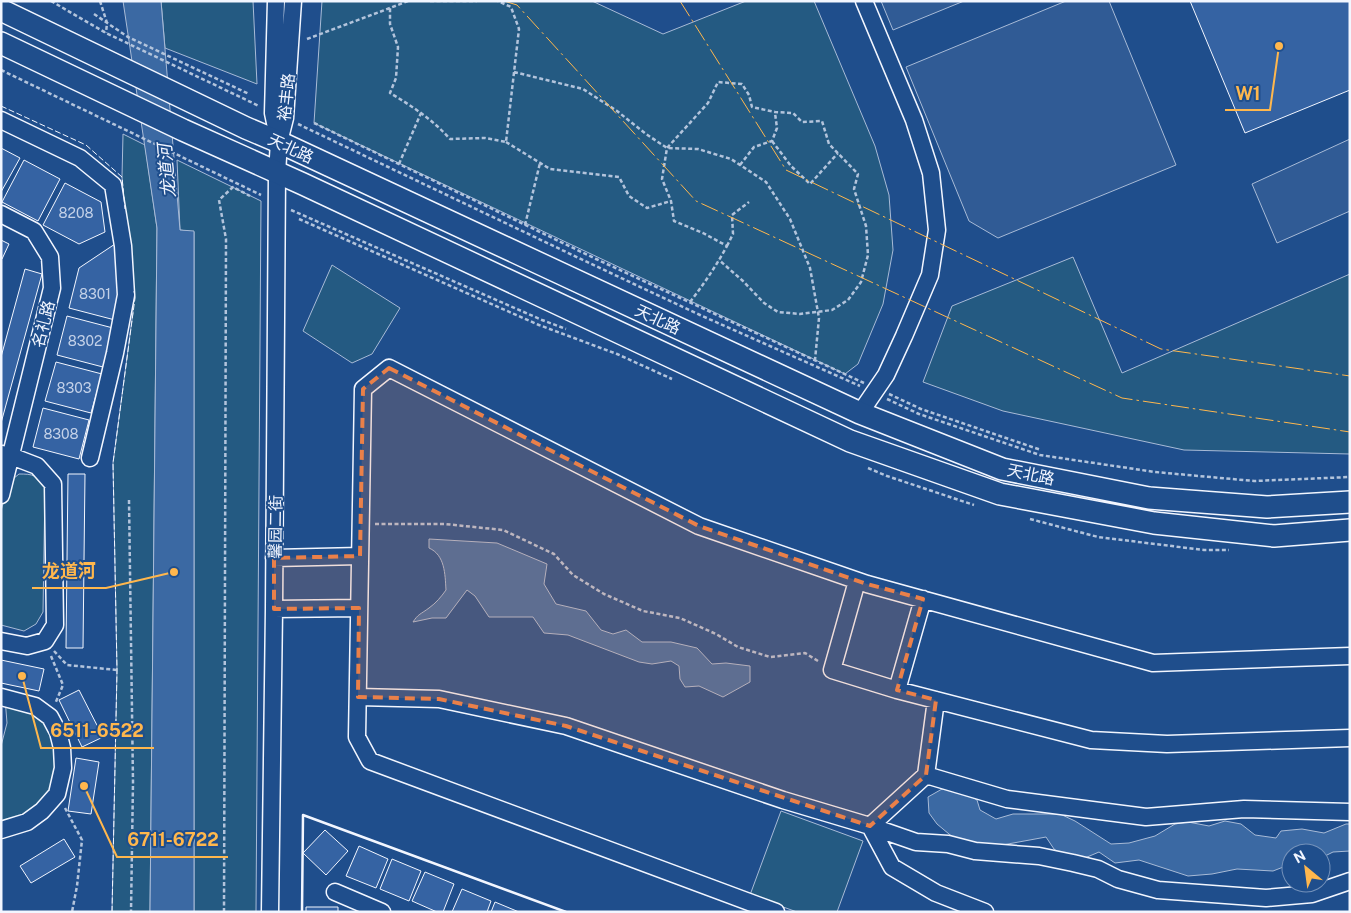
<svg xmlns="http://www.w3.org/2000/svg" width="1351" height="913" font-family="'Public Sans','Noto Sans SC',sans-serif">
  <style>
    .green { fill: #245a82; stroke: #a8bbd7 }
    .parking { fill: #305b95; stroke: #a8bbd7 }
    .water { fill: #3b69a3; stroke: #a8bbd7 }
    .building { fill: #3563a3; stroke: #f2f6ff }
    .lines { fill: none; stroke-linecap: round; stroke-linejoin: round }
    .minor-casing { stroke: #f2f6ff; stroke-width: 19 }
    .major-casing { stroke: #f2f6ff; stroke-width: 24 }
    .path { stroke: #b3c4dc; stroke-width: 2.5; stroke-dasharray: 4 2.5; stroke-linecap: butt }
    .minor { stroke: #1f4e8c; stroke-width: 16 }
    .major { stroke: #1f4e8c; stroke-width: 21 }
    .fence { stroke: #f2f6ff; stroke-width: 1; stroke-dasharray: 6 2.5; stroke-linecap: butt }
    .wall { stroke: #f2f6ff; stroke-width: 2.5 }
    .power { stroke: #ffb74d; stroke-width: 1; stroke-dasharray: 18 4 2.5 4; stroke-linecap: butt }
    .marked { fill: #ea8049; fill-opacity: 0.2; stroke: #ea8049; stroke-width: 4; stroke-dasharray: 10 6; stroke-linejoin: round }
    .labels { text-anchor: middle; stroke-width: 4; stroke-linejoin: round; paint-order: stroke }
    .number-label { font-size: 14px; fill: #c3d1e8 }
    .street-label { font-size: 16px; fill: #f2f6ff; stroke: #1f4e8c }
    .water-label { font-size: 18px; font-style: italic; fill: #f2f6ff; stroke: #1f4e8c }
    .leader { fill: none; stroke: #ffb74d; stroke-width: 2 }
    .callout-dot { fill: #ffb74d; stroke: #1f4e8c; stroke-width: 2 }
    .callout-label { font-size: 18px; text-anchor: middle; font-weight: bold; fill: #ffb74d; stroke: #1f4e8c; stroke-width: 4; stroke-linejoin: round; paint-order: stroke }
  </style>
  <rect width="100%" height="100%" fill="#1f4e8c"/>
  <path class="green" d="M161,1h92l4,83 -92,-36z
    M322,1h270l71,33 83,-33h68l61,145 14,49 4,55 -10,54 -25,60 -13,10 -531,-251z
    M123,134l22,11 12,83 -7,684h-38l5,-242 -4,-207 20,-151 -11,-135z
    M177,160l84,41 -5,711h-62v-680l-14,-2z
    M1073,257l49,116 228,-99v180l-166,-4 -181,-39 -80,-29 29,-76z
    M332,265l68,43 -28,46 -20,9 -49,-32z
    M19,474c14,0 18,1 26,13l-2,125 -7,12 -12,7 -23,-6v-114l7,-28z
    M5,698l30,8 23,26 -1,62 -56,36v-84l6,-23z
    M781,811l82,30 -26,71h-40l-47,-17z"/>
  <path class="parking" d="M881,1h83l-71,29z
    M1066,1h43l67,164 -178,73 -29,-17 -63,-154z
    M1350,139v72l-73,32 -25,-59z"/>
  <path class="water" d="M123,1h38l19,229 14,1v681h-44l7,-684z
    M429,539l68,4 50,21 -3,20 12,20 30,7 15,19 12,4 13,-4 16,12h29l26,6 15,16 14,-1 24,3v16l-27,15 -24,-11 -14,1 -5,-8 -1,-13 -8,-5 -19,3 -13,-2 -71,-27 -24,-2 -11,-16h-44l-14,-21 -8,-6 -21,28h-14l-19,4c5,-8 8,-8 16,-14 7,-5 12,-11 17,-18 -1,-16 -1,-35 -17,-42z
    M942,789l22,3 13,8 3,10 16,9 17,-5h47l15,7 36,23 18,-1 26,-7 20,-12 13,-2 21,4 16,-5 16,3 14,11 21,3 5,-7 21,-2 22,4 22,-9h4v27l-17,1 -12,6v-5h-30v11l-18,7 -36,-2 -25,5 -24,2 -49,-16 -24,3 -16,-11 -26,11 -19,-14 -8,-12 -49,9 -42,-7 -18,-15 -8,-11 -1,-16z"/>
  <path class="building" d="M1190,1h160v89l-105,43z
    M1,148l19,10 -19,34z
    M24,160l36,19 -22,42 -36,-19z
    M65,183l36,19 4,30 -26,12 -36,-19z
    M1,240l8,4 -7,15h-1z
    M115,244l5,37 -5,39 -46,-12 10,-40z
    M25,269l17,5 -41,149v-66z
    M67,316l46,12 -10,39 -46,-12z
    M56,362l46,12 -11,39 -46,-12z
    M43,408l46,12 -10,39 -46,-12z
    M68,474h17l-2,174h-17z
    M1,660l43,9 -5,22 -38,-8z
    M79,690l24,47 -21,10 -23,-47z
    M76,758l23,4 -8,52 -23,-3z
    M325,830l23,21 -22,24 -23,-22z
    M64,839l11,18 -44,26 -11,-17z
    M359,846l29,13 -12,29 -30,-12z
    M392,859l29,12 -12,30 -29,-12z
    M425,872l29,12 -11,28h-6l-25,-11z
    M462,889l29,12 -4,11h-35z
    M495,902l24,10h-28z
    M306,907h32v5h-32z"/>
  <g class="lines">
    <defs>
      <path id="minor" d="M276,1l-3,112 5,24
        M1,120l79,38 33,27 10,61 3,49 -11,58 -25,105
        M1,214l33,17 16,26 2,31 -51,207
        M860,413l26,-38 18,-39 26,-61 7,-45 -6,-57 -17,-53 -50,-119
        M274,558l86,-2
        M857,581l-25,89 65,20 194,50 76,4 183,-6
        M274,609l85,-1
        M1,641l26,5 18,-5 10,-16 -2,-141 -16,-18 -26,-10 -9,-2
        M897,690l26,-91
        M1,697l34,9 15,11 8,15 4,16 1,20 -6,26 -15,17 -15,11 -26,8
        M358,697l81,2 127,27 217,74 87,26 22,41 44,26 49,19
        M936,700l-10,75 -56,51 46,16 32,2 27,7 64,5 34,7 25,6 20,10 40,11 108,8 46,-4 38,-13
        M926,775l81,24 139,18 98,-8 106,3
        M335,892l47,20
        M270,912l4,-303 3,-436 2,-31 6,-24 8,-117
        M776,912l-406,-151 -13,-24 6,-348 26,-21 310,158 168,58 286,79 197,-7"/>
      <path id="major" d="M1,10l245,118 33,14 581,271 142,56 147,29 118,9 83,-5
        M1,43l182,87 120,54 547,257 150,53 154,29 120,13 76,-6"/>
    </defs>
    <use href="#minor" class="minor-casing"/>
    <use href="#major" class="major-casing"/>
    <path class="path" d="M51,1l55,32 153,73
      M100,1l7,22 -1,10
      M408,1l-18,7v16l8,23 -2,31 -6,15c22,13 43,27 60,46l35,-1 21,4 13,-113 -8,-22 -13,-6
      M430,1h47
      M94,14l34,23 121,57
      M307,39l83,-31
      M1,70l260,125
      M514,72l69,17 34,22 29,23 21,14 31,1 33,10 35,23 24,37 20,49 9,50 -4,42
      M314,123l282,136 268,124
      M298,124l287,137 115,54 160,71
      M772,141l19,25 19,18 28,-31
      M506,142l44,27 69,8 10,19 18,12 24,-7
      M399,164l22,-51
      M740,165l14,-18 18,-6 5,-13 -2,-15
      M291,210l251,110 24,9
      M299,219l240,106 78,29 55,25
      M525,225l15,-62
      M727,246l6,-12 -1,-19 17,-13
      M690,302c14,-18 26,-36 37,-56l-24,-13 -29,-12 -3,-20 -9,-22 5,-31 41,-45 10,-21 24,2 7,11 3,12 23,5 18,1 9,9 20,-1 7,23 29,30 -4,15 12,37 2,29 -7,27 -13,18 -16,10 -32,4 -22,-2 -14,-9 -21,-22 -24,-21
      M889,394l32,15 120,41
      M887,399l32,15 121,41 115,17 99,9 96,-4
      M868,468l19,8 87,29
      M129,500l4,282 -2,130
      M1030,519l68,18 106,13h25
      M375,524h70l58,6 51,24 19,21 31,19 39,17 37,7 36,16 22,13 32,10 35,-4 13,8
      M54,651l13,14 50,5
      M51,656l12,29 -8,19
      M65,808l17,32 -5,46 -5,26
      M224,912l2,-673 -7,-39 14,-13 17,9"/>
    <use href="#minor" class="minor"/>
    <use href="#major" class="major"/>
    <path class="fence" d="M1,106l85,39 36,32 3,32
      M112,912l5,-242 -4,-207 22,-165 -1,-7"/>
    <path class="wall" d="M302,912l1,-97 263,97"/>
    <path class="power" d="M504,1l13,4 179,196 426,197 228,34
      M680,1l106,169 375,179 189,27"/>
  </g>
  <path class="marked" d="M389,368l310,158 168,58 56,15 -26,91 39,10 -10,75 -56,51 -304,-100 -127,-27 -81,-2 1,-89 -85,1v-51l86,-2 3,-167z"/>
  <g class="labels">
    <g class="number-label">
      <text x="76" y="218">8208</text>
      <text x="95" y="299">8301</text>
      <text x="85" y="346">8302</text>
      <text x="74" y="393">8303</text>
      <text x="61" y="439">8308</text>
    </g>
    <g class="street-label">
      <text transform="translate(286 97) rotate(-84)" y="6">裕丰路</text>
      <text transform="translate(291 148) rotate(25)" y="6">天北路</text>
      <text transform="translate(658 319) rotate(25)" y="6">天北路</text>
      <text transform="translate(43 324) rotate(-76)" y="6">名礼路</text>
      <text transform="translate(1031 474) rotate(12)" y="6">天北路</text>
      <text transform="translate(275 527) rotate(-89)" y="6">馨园二街</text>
    </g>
    <g class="water-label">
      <text transform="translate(167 171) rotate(-95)" y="6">龙道河</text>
    </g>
  </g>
  <path class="leader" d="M1279 46L1270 110H1225M174 572L106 588H32M22 676L41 748H154M84 786L117 857H228"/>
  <g class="callout-dot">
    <circle cx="1279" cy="46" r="5"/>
    <circle cx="174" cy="572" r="5"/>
    <circle cx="22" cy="676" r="5"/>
    <circle cx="84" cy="786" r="5"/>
  </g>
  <g class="callout-label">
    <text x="1248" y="100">W1</text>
    <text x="69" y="577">龙道河</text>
    <text x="97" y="737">6511-6522</text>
    <text x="173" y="846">6711-6722</text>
  </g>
  <rect width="1351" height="913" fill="none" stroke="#f2f6ff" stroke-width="5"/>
  <g transform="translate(1306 868) rotate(331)"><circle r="24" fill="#1f4e8c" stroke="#7391ba"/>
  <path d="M0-4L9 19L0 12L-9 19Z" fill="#ffb74d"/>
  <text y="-8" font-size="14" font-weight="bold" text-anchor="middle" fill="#f2f6ff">N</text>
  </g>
</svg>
